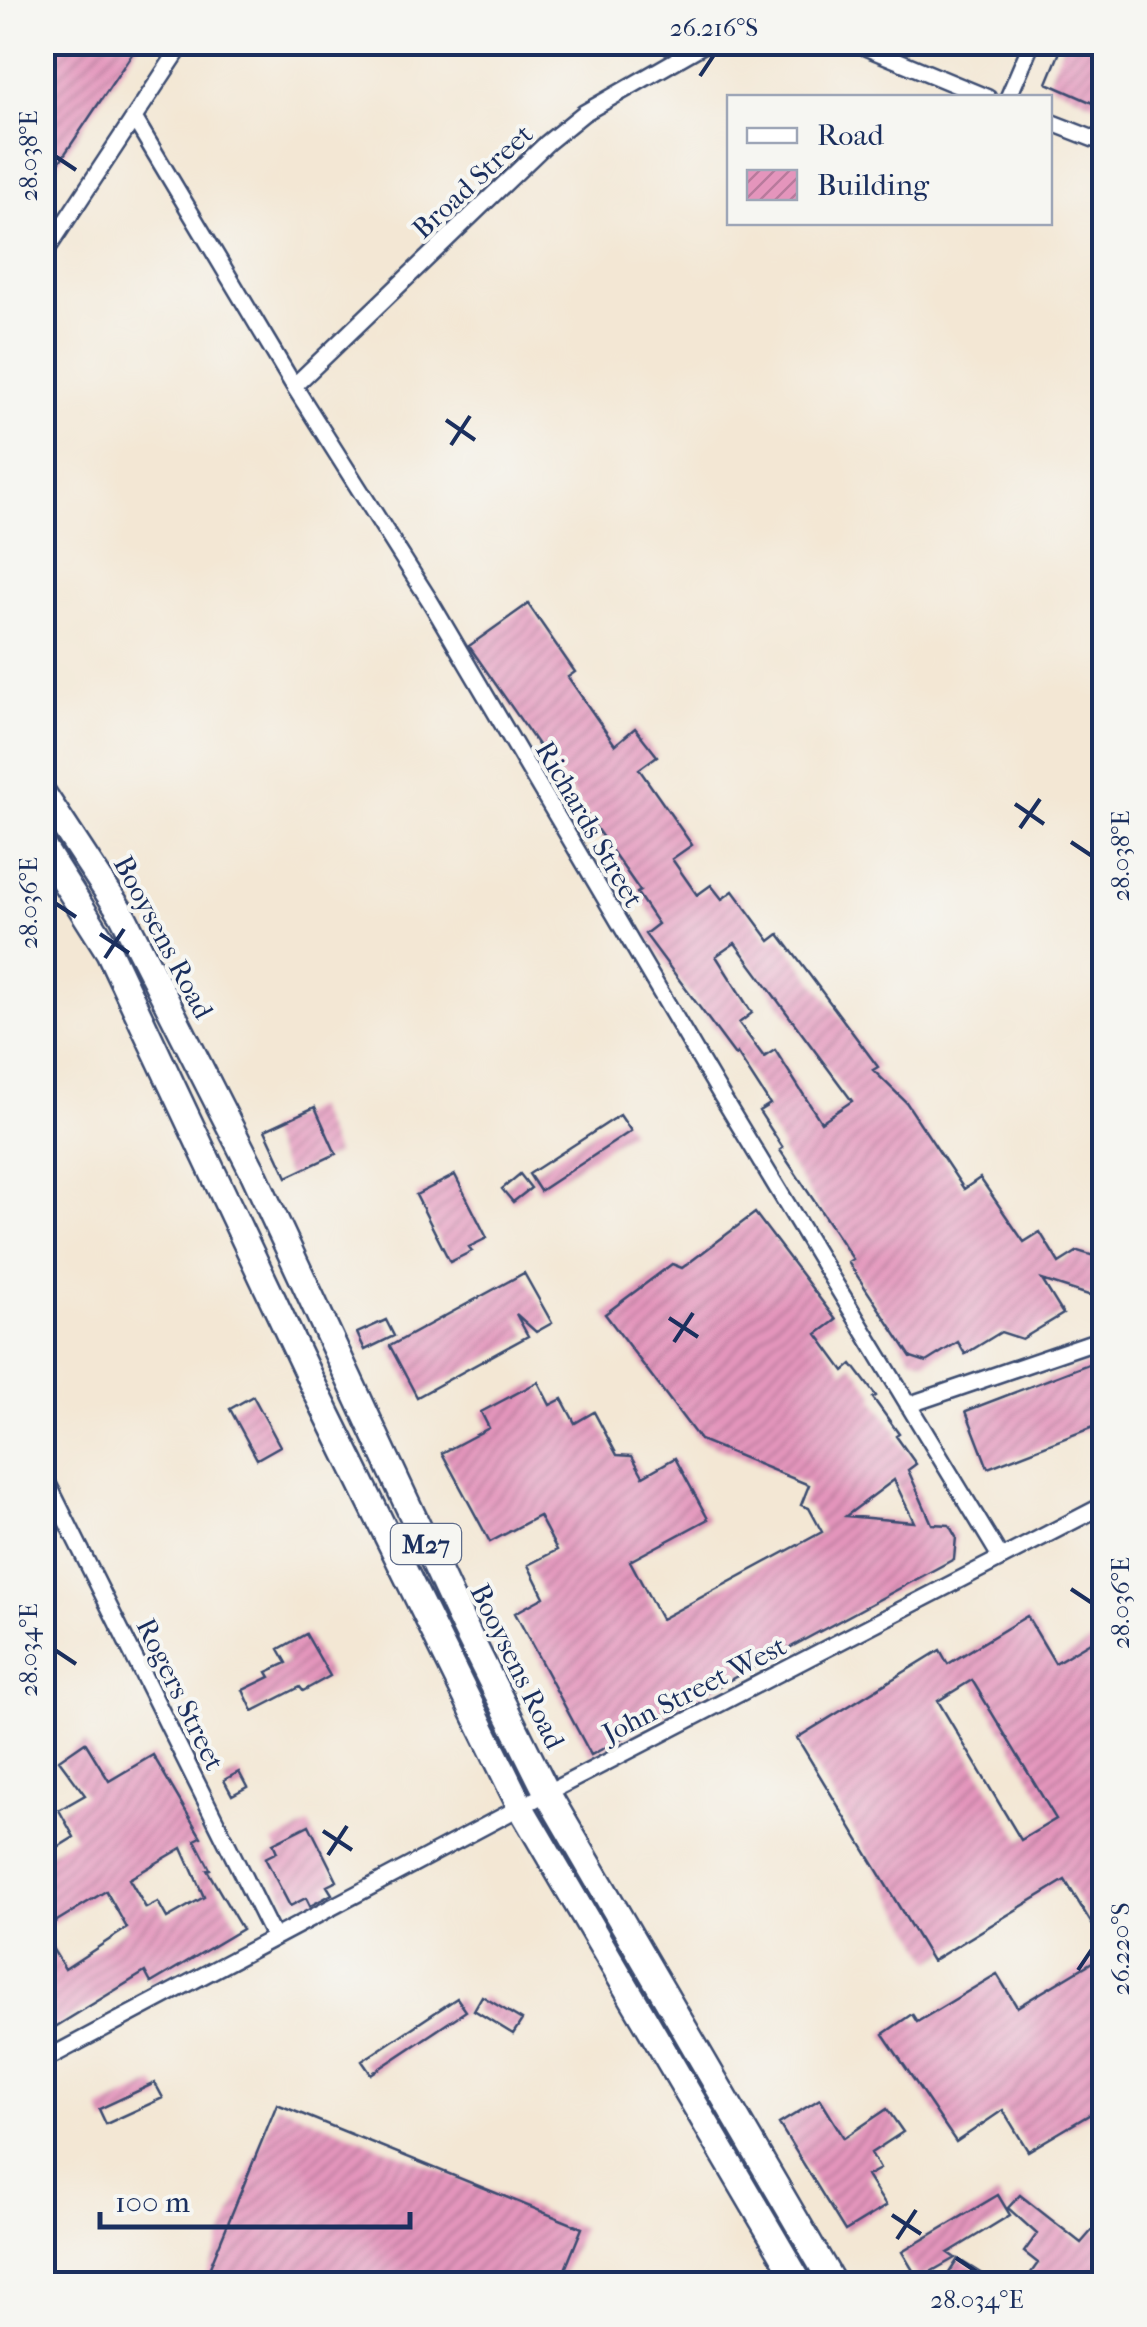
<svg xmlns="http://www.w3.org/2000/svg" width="1147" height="2327" font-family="'IM FELL French Canon',serif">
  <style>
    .building { fill: url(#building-hatch); fill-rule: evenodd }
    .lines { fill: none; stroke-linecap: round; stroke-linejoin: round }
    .minor-casing { stroke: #3b4b70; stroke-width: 20 }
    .primary-casing { stroke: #3b4b70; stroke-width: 30 }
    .minor { stroke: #fff; stroke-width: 15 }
    .primary { stroke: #fff; stroke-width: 25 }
    .ticks { fill: none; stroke: #1b2f5e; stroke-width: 4 }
    .labels { text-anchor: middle; stroke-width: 8; stroke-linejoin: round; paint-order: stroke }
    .shield { fill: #f6f6f2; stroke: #5d6b8a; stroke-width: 2.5 }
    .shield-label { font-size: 25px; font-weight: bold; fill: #1b2f5e }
    .street-label { font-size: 28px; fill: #1b2f5e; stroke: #f6f6f2 }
    .neatline { fill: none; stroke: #1b2f5e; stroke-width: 4 }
    .ticks-label { font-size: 25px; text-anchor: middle; fill: #1b2f5e }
  </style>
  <defs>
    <pattern id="building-hatch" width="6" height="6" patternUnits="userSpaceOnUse" patternTransform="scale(2.5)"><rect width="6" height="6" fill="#e495bc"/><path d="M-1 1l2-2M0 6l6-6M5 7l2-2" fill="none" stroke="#b87a9c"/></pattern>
  </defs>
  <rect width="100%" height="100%" fill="#f6f6f2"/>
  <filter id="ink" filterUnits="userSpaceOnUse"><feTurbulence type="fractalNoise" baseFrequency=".01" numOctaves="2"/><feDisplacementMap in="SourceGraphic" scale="20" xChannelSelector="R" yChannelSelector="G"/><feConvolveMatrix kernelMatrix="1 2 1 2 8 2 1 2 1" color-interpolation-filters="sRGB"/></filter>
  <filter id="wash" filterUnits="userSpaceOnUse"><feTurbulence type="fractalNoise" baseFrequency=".0048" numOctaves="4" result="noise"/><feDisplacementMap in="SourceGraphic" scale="40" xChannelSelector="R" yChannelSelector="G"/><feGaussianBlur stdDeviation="2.25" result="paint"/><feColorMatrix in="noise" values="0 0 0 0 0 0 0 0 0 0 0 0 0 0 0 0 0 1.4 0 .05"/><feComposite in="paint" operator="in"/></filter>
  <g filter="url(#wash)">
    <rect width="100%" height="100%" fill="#f3e7d4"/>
    <g id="blocks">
      <path class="building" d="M42,42h98l-98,146z
        M1064,42h40v66l-57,-25z
        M528,604l47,68 -7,5 47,68 20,-17 22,28 -18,13 53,76 -20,14 25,36 14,-10 11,14 11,-8 37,50 9,-7 99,133 -5,3 33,32 58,87 16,-11 44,64 16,-10 19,31 19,-12 26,8v41l-62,-20 21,34 -41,25 -21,-7 -36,22 -7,-12 -32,20 -15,-5 -63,-95 5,-3 -73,-109 3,-2 -24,-37 11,-7 -33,-51 -2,2 -90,-121 13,-10 -21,-31 3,-2 -171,-245zM735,943l117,158 -31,21 -46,-72 -11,7 -25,-34 13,-10 -36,-57z
        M315,1107l21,47 -49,23 -22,-47z
        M620,1115l11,16 -91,60 -11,-17z
        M520,1174l11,14 -18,14 -11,-13z
        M455,1175l32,63 -18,9 3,4 -22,11 -34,-67z
        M755,1213l81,107 -19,14 27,37 8,-7 24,32 -3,2 26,36 -3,2 20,28 -8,6 24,54 17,1 7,12 -2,22 -363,196 -76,-142 29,-16 -16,-32 29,-15 -18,-34 -49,26 -48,-89 47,-25 -8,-16 57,-30 12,23 12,-6 13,24 19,-11 23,43 15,1 11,20 32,-18 33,61 -78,42 31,58 161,-87 -13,-24 -8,-3 8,-20 -109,-45 -95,-126 67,-50 10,4zM894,1480l20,42 -68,-6z
        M524,1273l28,50 -16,9 -20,-18 12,22 -111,61 -27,-51z
        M386,1320l8,16 -29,14 -8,-17z
        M1104,1358v65l-116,45 -22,-57z
        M253,1396l27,50 -23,13 -27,-50z
        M1027,1616l28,47 49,-29v285l-11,7 -28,-46 -133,81 -135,-223 143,-88 8,14zM972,1680l84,139 -35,21 -83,-139z
        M306,1634l24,42 -27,15 -3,-4 -47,24 -10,-21 27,-13 -3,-5 20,-9 -8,-14z
        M85,1742l24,39 44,-26 48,82 -6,3 15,29 -3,1 35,59 -91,54 -6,-11 -103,63v-103l23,37 62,-41 -21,-37 -64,39v-73l32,-20 -15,-27 26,-15 -26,-35zM182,1848l22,49 -37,21 -9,-16 -12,6 -17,-29z
        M239,1772l8,15 -15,8 -8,-15z
        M309,1825l28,56 -10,5 5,8 -22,12 -4,-8 -16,8 -25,-48 12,-6 -4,-9z
        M1104,1955v151l-76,45 -25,-41 -47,32 -73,-108 29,-20 5,8 80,-48 20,33z
        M482,1996l40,24 -9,14 -39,-24z
        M457,1998l9,13 -95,63 -9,-13z
        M155,2083l8,15 -57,26 -7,-15z
        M820,2099l24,39 43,-29 16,23 -32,21 9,16 -13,7 19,30 -41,25 -66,-107z
        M277,2104l305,124 -23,56h-356z
        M998,2195l12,20 -62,38 7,5 -37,21 -16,-27z
        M1020,2195l61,48 13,-15 10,9v47h-81l15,-21 -14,-11 13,-18 -29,-26z
        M958,2259l40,25h-56z"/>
    </g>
  </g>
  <g filter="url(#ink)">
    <use href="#blocks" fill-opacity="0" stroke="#3b4b70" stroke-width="2.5"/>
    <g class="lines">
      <defs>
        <path id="minor" d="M853,42l135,56
          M1008,98l24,-56
          M134,118l160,268 136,215 291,494 280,463
          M1050,122l54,21
          M42,257l142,-215
          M294,386l253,-243 37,-30 124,-71
          M908,1405l196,-67
          M42,1472l232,466
          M42,2061l505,-268 557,-288"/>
        <path id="primary" d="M42,792l80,122 130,256 211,454 84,169 286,491
          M42,846l67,106 204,433 208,423 279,476"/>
      </defs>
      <use href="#minor" class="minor-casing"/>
      <use href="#primary" class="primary-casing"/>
      <use href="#minor" class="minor"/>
      <use href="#primary" class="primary"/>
    </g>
  </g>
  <path class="ticks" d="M700,76l14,-21M55,156l21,14M446,420l29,20M451,445l19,-29M1015,804l29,20M1020,828l20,-29M1071,842l21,14M55,903l21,14M100,934l29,19M105,958l19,-29M669,1318l29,19M674,1342l19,-29M1071,1589l21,14M55,1650l21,14M323,1831l29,19M328,1855l19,-29M1078,1970l14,-21M892,2215l29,19M897,2239l19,-29M956,2258l21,14"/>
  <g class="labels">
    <rect class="shield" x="391" y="1524" width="70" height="40" rx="8"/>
    <g class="shield-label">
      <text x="426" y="1553">M27</text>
    </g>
    <g class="street-label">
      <text transform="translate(472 181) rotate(-43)" y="10">Broad Street</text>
      <text transform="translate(590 824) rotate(60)" y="10">Richards Street</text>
      <text transform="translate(164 937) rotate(62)" y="10">Booysens Road</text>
      <text transform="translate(518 1666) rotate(64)" y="10">Booysens Road</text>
      <text transform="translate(694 1689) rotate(-27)" y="10">John Street West</text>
      <text transform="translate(181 1694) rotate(64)" y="10">Rogers Street</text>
    </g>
  </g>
  <rect width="1147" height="2327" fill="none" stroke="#f6f6f2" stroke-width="110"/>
  <rect x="727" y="95" width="325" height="130" fill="#f6f6f2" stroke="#9ea6b7" stroke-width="2.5"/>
  <rect x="747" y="128" width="50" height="15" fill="#ffffff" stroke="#9ea6b7" stroke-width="2.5"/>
  <text x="817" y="145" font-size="30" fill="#1b2f5e">Road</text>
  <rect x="747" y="170" width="50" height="30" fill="url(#building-hatch)" stroke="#9ea6b7" stroke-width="2.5"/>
  <text x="817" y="195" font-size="30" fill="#1b2f5e">Building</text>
  <path d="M100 2212v15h310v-15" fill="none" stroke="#1b2f5e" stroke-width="5"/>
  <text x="115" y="2212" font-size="30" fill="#1b2f5e" stroke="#f6f6f2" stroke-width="8" paint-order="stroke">100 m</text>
  <rect x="55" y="55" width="1037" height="2217" class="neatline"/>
  <g class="ticks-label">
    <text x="714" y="36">26.216°S</text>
    <text transform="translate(28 156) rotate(-90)" y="9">28.038°E</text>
    <text transform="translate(1120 856) rotate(-90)" y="9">28.038°E</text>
    <text transform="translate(28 903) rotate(-90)" y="9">28.036°E</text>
    <text transform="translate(1120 1603) rotate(-90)" y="9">28.036°E</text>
    <text transform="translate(28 1650) rotate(-90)" y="9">28.034°E</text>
    <text transform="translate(1120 1949) rotate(-90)" y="9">26.220°S</text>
    <text x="977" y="2308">28.034°E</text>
  </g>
</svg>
